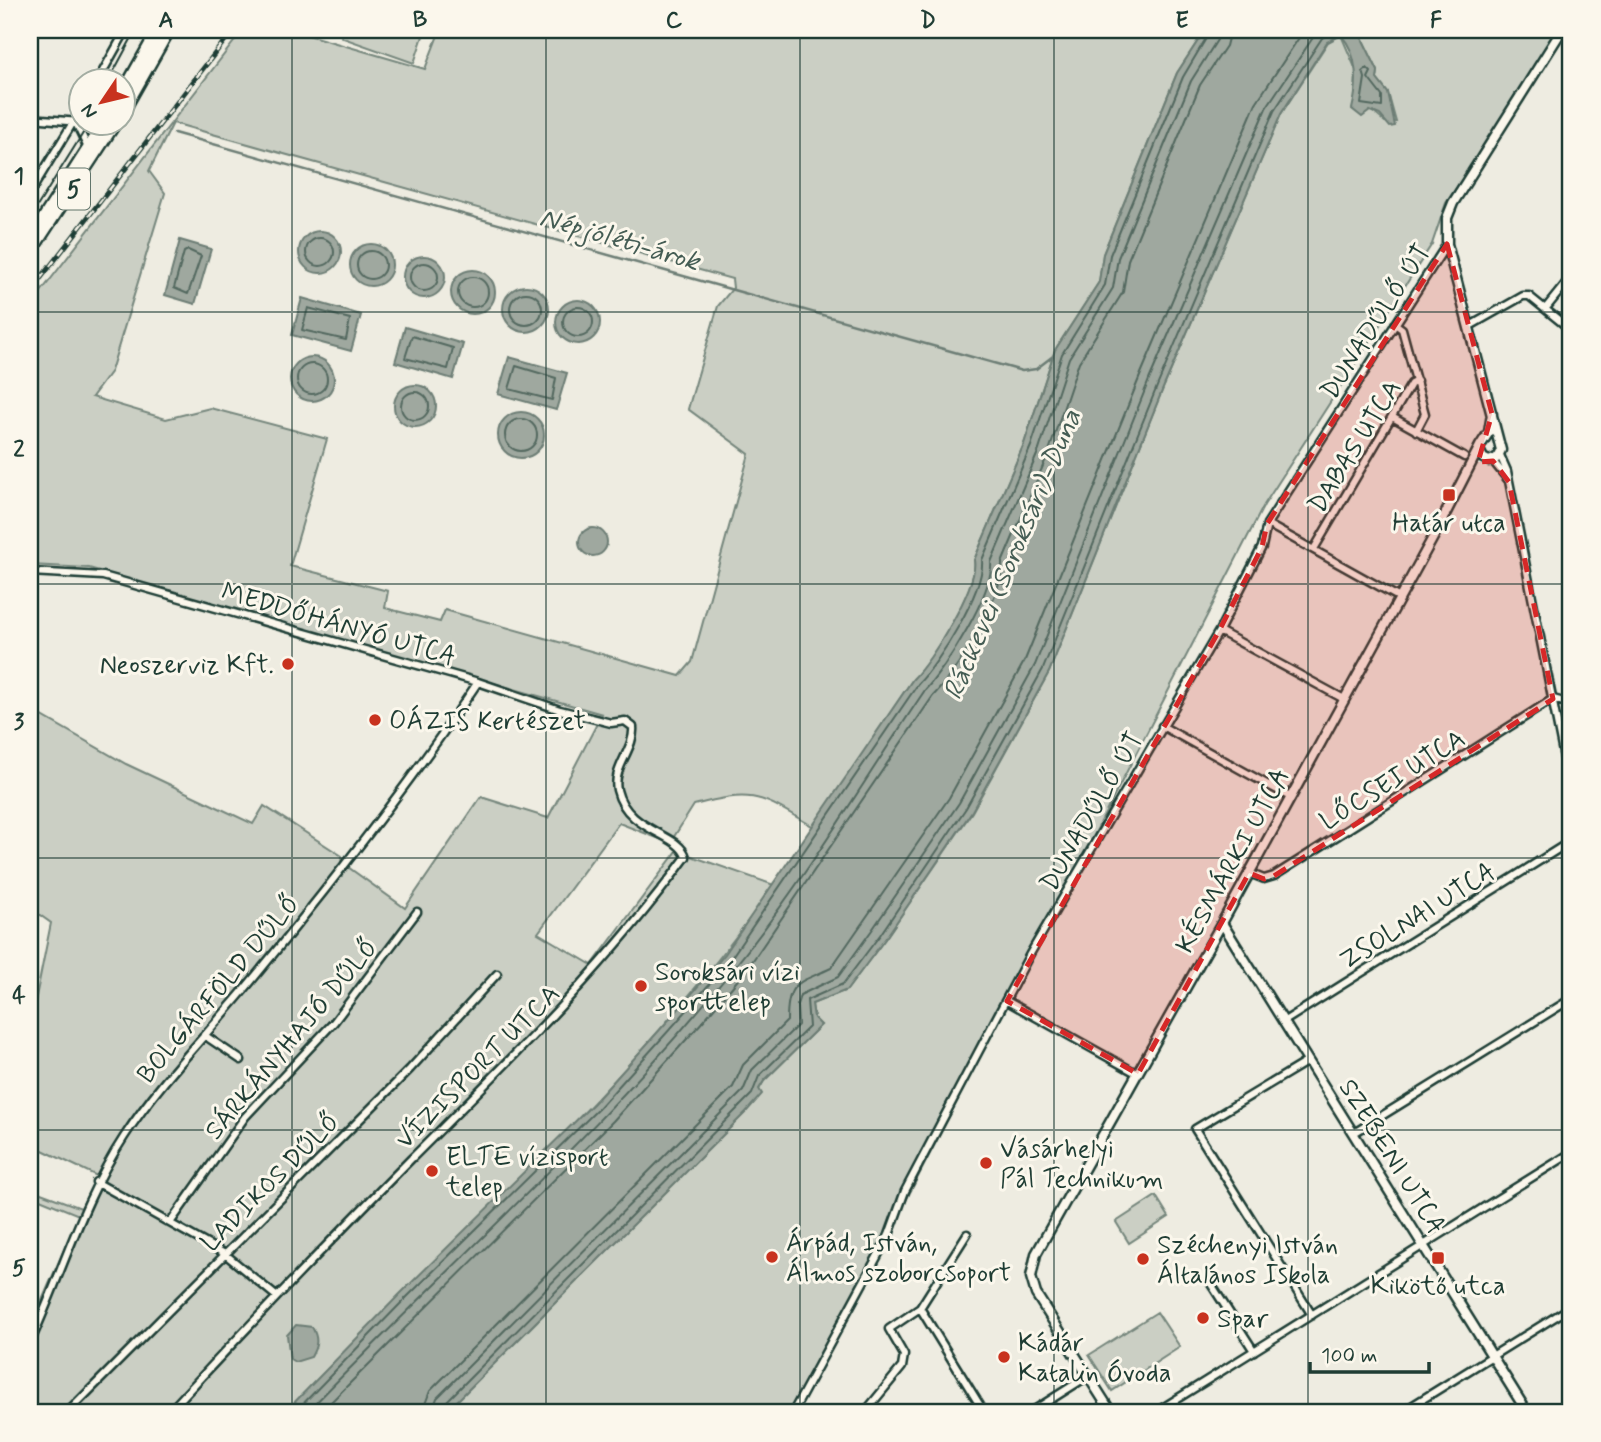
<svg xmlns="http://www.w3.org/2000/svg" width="1601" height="1442" font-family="Mynerve,sans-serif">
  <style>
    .green { fill: #cbcfc4; stroke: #75867c; stroke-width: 2; fill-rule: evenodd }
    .water { fill: #9fa89f; stroke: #6c7d74; stroke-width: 2 }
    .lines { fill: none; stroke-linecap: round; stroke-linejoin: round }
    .shore { stroke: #52685f; stroke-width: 2 }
    .stream { stroke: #6c7d74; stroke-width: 2.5 }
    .minor-casing { stroke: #1f3d34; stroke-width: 11 }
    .tertiary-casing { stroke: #1f3d34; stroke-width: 13 }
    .primary-casing { stroke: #1f3d34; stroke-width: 15 }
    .minor { stroke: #fbf7ec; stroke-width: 6 }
    .tertiary { stroke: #fbf7ec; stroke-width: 8 }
    .primary { stroke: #fbf7ec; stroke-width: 10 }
    .tram { stroke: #1f3d34; stroke-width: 2 }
    .rail-casing { stroke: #1f3d34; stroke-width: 5 }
    .rail { stroke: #fbf7ec; stroke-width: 2.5; stroke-dasharray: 8; stroke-linecap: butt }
    .marked { fill: #d62828; fill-opacity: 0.2; stroke: #d62828; stroke-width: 5; stroke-dasharray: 14 9; stroke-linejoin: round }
    .grid { fill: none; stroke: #1f3d34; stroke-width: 2; stroke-opacity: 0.55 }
    .poi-dot { fill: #c8321e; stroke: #fbf7ec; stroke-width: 2.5 }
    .labels { text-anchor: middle; stroke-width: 6; stroke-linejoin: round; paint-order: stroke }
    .shield { fill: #fbf7ec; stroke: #61756b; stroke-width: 2 }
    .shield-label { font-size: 24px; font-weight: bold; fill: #1f3d34 }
    .street-label { font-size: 26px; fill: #1f3d34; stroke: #fbf7ec }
    .poi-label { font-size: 26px; fill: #1f3d34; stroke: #fbf7ec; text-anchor: start }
    .water-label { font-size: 28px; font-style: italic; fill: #455d54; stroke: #fbf7ec }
    .neatline { fill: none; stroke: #1f3d34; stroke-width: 2.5 }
    .grid-label { font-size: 23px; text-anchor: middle; font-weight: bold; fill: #1f3d34 }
  </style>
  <rect width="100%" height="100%" fill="#eeece1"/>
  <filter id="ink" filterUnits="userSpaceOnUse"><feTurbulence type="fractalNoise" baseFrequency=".0143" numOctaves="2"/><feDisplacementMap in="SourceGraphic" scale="14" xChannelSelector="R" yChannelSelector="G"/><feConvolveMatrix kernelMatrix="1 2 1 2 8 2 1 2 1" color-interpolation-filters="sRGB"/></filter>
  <g filter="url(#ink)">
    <path class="green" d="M243,30h48l134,39 15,-39h765l-28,43 -74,181 -4,28 -44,68 -31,94 -50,116c5,26 -42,101 -61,119l-99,148c-53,-30 -57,-39 -120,-22l-24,38 -51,-20 -81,110 54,32 85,-114 97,34c-138,197 -322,355 -489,527h-255v-84l49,-113 -49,-20v-6l51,19 16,-32 -67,-32v-133l3,1 18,-89 -21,-15v-199l96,55 127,60 11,-18 78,50 -1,6 64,46 76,-111 67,21 54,-104 -513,-146 -59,-3v-259zM173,123l559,156 1,9 -15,18 -30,103 61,45 -57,208 -12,14 -235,-66 -5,12 -55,-14 3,-17 -98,-25 37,-127 -117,-31 -44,11 -74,-22 19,-26 54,-178 -16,-22z
      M336,30h89l-11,33 -71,-25z
      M1358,30h205l-117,173 -14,41 -168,261 -467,907h-351l300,-300 18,-31 57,-56 -7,-7 -2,-14 35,-14 38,-51 87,-127 77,-140 115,-286 117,-272 47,-72 13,-7 15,35 -1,27 30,25h11l-8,-29 -11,-14 1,-8z
      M1156,1196l13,21 -40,26 -13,-21z
      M1157,1312l23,35 -68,44 -23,-36z"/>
    <path class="water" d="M1205,30h153l20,41 -1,8 11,14 7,33 -5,1 -10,-12 -10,-4 -8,6 -10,-8c6,-24 7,-54 -11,-74l-14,7 -46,72 -117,272 -115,286 -77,139 -87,128 -38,51 -35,14 2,14 7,7 -57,56 -5,8 3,5 -16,18 -300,300h-161l115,-118 194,-191 90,-100 41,-49 188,-275c18,-18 66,-93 61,-119l50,-116 31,-94 44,-68 4,-28 74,-181z
      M299 252a21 21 0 1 1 42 0a21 21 0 1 1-42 0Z
      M180,240l31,9 -16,55 -30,-9z
      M350 265a21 21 0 1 1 42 0a21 21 0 1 1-42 0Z
      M403 277a21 21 0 1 1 42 0a21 21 0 1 1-42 0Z
      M451 292a22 22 0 1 1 44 0a22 22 0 1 1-44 0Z
      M503 309a23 23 0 1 1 46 0a23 23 0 1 1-46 0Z
      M302,298l59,17 -10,36 -59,-16z
      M556 322a22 22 0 1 1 44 0a22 22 0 1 1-44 0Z
      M405,327l58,17 -10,35 -58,-17z
      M290 379a22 22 0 1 1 44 0a22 22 0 1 1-44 0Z
      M509,357l58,16 -11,37 -58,-16z
      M394 406a21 21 0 1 1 42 0a21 21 0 1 1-42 0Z
      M498 435a23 23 0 1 1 46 0a23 23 0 1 1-46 0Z
      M579 542a14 14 0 1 1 28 0a14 14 0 1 1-28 0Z
      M296,1325l16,2c7,12 5,19 -1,30l-16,5 -5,-3 -3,-24z"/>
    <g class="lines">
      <path class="shore" d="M1367,68l4,4 -3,6 14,18v11l-21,-3 4,-26 -2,-7z
        M306 252a14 14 0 1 1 28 0a14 14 0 1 1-28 0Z
        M188,250l13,6 -13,38 -14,-6 10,-36z
        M357 265a14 14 0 1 1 28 0a14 14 0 1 1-28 0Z
        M410 277a14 14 0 1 1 28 0a14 14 0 1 1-28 0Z
        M458 292a15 15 0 1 1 30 0a15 15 0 1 1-30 0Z
        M510 309a16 16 0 1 1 32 0a16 16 0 1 1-32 0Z
        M563 322a15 15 0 1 1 30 0a15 15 0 1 1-30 0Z
        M308,308l42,11 -4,21 -44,-10z
        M412,336l41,12 -5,21 -43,-11z
        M297 379a15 15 0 1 1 30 0a15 15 0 1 1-30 0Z
        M516,366l40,12 -4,22 -43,-11z
        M401 406a14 14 0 1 1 28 0a14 14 0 1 1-28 0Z
        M505 435a16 16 0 1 1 32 0a16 16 0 1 1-32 0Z
        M295,1412l110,-113 194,-191 91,-101 41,-49 187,-274c21,-21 67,-94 64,-124l49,-114 31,-92 43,-69 5,-30 73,-178 28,-47
        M307,1412c143,-148 300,-285 429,-447 70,-86 127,-183 189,-275 21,-22 69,-98 66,-128l48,-112 30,-92 44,-70 5,-30 73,-177 26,-41 3,-10
        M321,1412l292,-291 91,-101 43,-51 186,-273c23,-24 70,-99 69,-133l46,-109 31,-92 44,-70 5,-32 72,-175 26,-39 4,-16
        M422,1412l8,-21 303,-304 10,-22 44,-44c0,-41 11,-37 44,-53l118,-170 76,-138 115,-284 116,-273 48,-73
        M432,1412l5,-14 306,-307 9,-21 46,-45 -1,-20 3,-10 38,-18 34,-47 87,-127 76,-138 114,-285 117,-272 52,-78
        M441,1412l2,-7 309,-311 7,-18 50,-49 -2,-27 36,-16 37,-49 86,-127 77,-139 115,-285 116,-273 48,-73 12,-8"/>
      <path class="stream" d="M174,133l848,238 14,-2 17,-13"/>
      <defs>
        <path id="minor" d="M98,80l28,-50
          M30,118l50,4
          M75,121l14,29
          M30,193l50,-82
          M1546,308l25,-31
          M1395,324l7,5 23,85 -9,17
          M1470,326l53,-30h6l42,34
          M1392,417l72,40
          M1500,455l7,16 64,322
          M1493,461l16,20
          M1267,524l133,74
          M1314,549l97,-165 6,-3
          M30,572l73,4 375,106 82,28 51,13 14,-2 8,6c2,22 -21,41 -16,63 10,42 63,43 69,67 -81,111 -178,205 -275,302 -82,83 -163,167 -242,253
          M1219,631l125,68
          M1162,726l128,71
          M1249,873l15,6 10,-3 279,-177 18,5
          M1007,1001l131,73
          M1283,1022l288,-181
          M204,1035l37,25
          M1308,1061l-113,68 117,186
          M1354,1133l217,-134
          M96,1182l129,72 51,42
          M170,1223l75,-106 89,-95 83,-110
          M1211,1284l43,67
          M920,1308l64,104
          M30,1343c32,-69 52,-142 94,-206 36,-56 82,-101 124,-152 81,-98 159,-197 230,-303
          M68,1412l342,-343 87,-95
          M793,1412l96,-177 16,-44 125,-237 189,-323 43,-84 5,-23 180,-280
          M865,1412l37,-45 2,-12 -15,-26 31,-21 47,-74
          M1031,1412l57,-36
          M1156,1412l415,-259
          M1402,1412l169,-105"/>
        <path id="tertiary" d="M1479,450l4,8 6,3 8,-3 4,-8 -54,-206v-26l6,-15 109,-173
          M1222,923l305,489
          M1111,1412l-75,-118 -5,-17 5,-23 186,-331 213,-389 45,-88 9,-14 3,-18"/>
        <path id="primary" d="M122,94l36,-64
          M122,113l47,-83
          M30,239l75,-117
          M30,253l86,-131"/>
      </defs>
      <use href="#minor" class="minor-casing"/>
      <use href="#tertiary" class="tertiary-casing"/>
      <use href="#primary" class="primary-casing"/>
      <use href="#minor" class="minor"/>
      <use href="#tertiary" class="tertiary"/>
      <use href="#primary" class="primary"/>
      <path class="tram" d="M109,80l27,-50
        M30,218l60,-96"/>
      <defs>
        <path id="rail" d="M30,292l203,-262"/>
      </defs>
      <use href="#rail" class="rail-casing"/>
      <use href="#rail" class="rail"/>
    </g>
  </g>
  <path class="marked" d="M1447,244l45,170 -14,48 15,-1 16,21 44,217 -279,177 -10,3 -15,-6 -111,201 -131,-73 212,-370 43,-84 5,-23z"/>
  <path class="grid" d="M292,30v1382M546,30v1382M800,30v1382M1054,30v1382M1308,30v1382M30,312h1541M30,584h1541M30,858h1541M30,1130h1541"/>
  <g class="poi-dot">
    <rect x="1442" y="488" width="14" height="14" rx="3.5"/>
    <circle cx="288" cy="664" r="7"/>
    <circle cx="375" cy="720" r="7"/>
    <circle cx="641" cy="986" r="7"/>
    <circle cx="986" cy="1163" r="7"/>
    <circle cx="432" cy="1171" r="7"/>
    <circle cx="772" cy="1257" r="7"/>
    <rect x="1431" y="1251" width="14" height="14" rx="3.5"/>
    <circle cx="1143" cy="1259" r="7"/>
    <circle cx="1203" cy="1318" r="7"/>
    <circle cx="1004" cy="1357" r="7"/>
  </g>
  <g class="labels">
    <rect class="shield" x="58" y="168.5" width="32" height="41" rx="5"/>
    <g class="shield-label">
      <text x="74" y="197">5</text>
    </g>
    <g class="street-label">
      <text transform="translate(1375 321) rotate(-57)" y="9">DUNADŰLŐ ÚT</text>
      <text transform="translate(1354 446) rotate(-58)" y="9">DABAS UTCA</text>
      <text transform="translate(339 623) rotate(16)" y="9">MEDDŐHÁNYÓ UTCA</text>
      <text transform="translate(1392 779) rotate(-32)" y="9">LŐCSEI UTCA</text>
      <text transform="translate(1091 811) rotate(-60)" y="9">DUNADŰLŐ ÚT</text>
      <text transform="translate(1232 860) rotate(-61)" y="9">KÉSMÁRKI UTCA</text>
      <text transform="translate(1417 915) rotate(-32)" y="9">ZSOLNAI UTCA</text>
      <text transform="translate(218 988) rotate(-50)" y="9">BOLGÁRFÖLD DŰLŐ</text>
      <text transform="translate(291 1038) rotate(-50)" y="9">SÁRKÁNYHAJÓ DŰLŐ</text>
      <text transform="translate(477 1066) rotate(-45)" y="9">VÍZISPORT UTCA</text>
      <text transform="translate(1393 1156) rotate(58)" y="9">SZEBENI UTCA</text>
      <text transform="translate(270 1181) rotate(-45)" y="9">LADIKOS DŰLŐ</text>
    </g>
    <g class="poi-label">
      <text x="1449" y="531" text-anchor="middle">Határ utca</text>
      <text x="274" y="673" text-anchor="end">Neoszerviz Kft.</text>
      <text x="389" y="729">OÁZIS Kertészet</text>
      <text x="655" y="980">Soroksári vízi<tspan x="655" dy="30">sporttelep</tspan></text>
      <text x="1000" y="1157">Vásárhelyi<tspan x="1000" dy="30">Pál Technikum</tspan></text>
      <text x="446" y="1165">ELTE vízisport<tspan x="446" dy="30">telep</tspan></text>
      <text x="786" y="1251">Árpád, István,<tspan x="786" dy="30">Álmos szoborcsoport</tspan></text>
      <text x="1157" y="1253">Széchenyi István<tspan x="1157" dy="30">Általános Iskola</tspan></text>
      <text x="1438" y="1294" text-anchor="middle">Kikötő utca</text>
      <text x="1217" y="1327">Spar</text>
      <text x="1018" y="1351">Kádár<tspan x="1018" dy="30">Katalin Óvoda</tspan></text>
    </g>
    <g class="water-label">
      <text transform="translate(620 238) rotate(16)" y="10">Népjóléti-árok</text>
      <text transform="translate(1011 554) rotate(-67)" y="10">Ráckevei (Soroksári)-Duna</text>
    </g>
  </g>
  <rect width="1601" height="1442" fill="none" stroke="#fbf7ec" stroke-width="77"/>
  <g transform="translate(102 102) rotate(235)"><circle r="33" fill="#fbf7ec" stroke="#a3ada2" stroke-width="2"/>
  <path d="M0-5L12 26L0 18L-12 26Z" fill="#c8321e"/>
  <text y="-10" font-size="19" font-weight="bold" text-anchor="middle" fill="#1f3d34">N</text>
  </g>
  <path d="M1310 1362v10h119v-10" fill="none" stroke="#1f3d34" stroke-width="3.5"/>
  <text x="1321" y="1362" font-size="21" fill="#1f3d34" stroke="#fbf7ec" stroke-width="5" paint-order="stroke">100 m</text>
  <rect x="38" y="38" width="1524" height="1366" class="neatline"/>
  <g class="grid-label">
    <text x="166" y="27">A</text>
    <text x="420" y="27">B</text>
    <text x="674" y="27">C</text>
    <text x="928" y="27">D</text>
    <text x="1182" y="27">E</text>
    <text x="1436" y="27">F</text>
    <text x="19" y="183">1</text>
    <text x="19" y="456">2</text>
    <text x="19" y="729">3</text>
    <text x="19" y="1002">4</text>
    <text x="19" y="1275">5</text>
  </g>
</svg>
